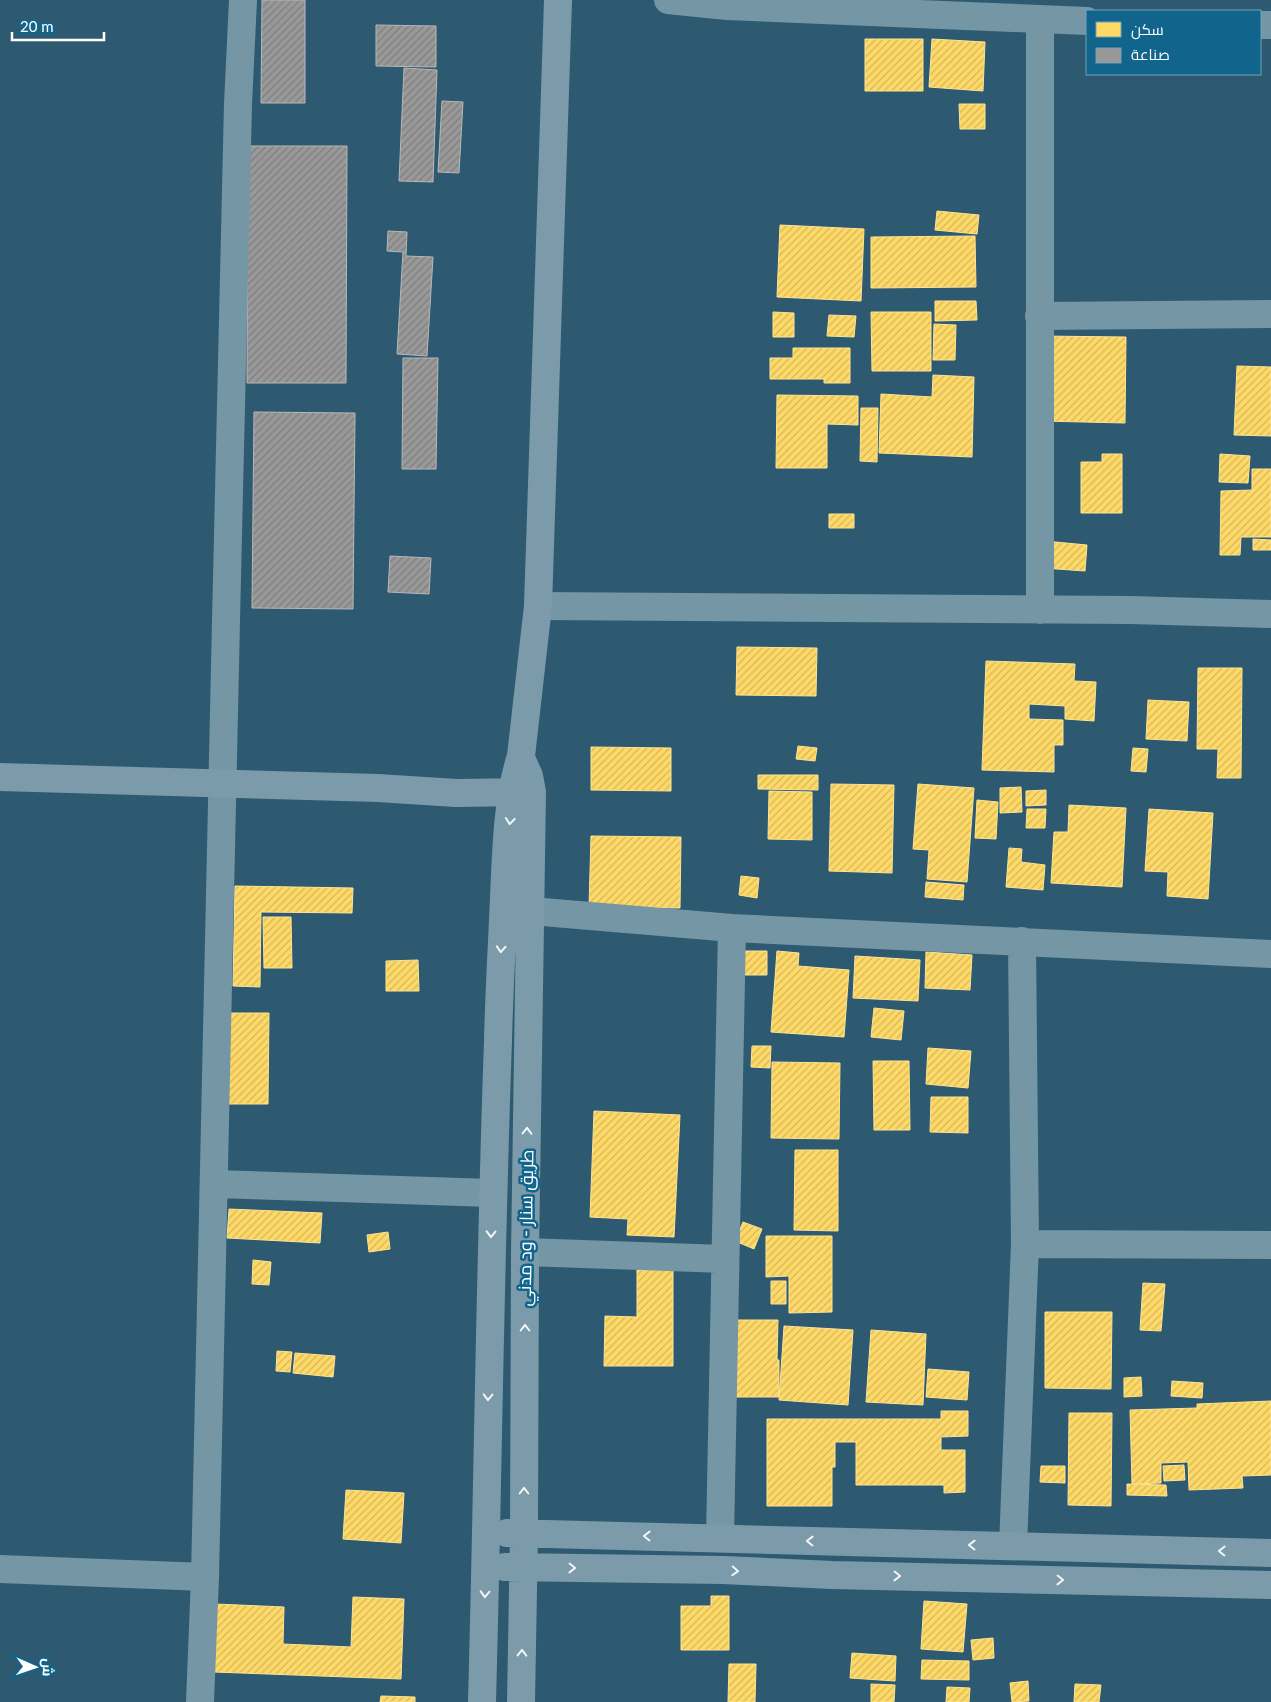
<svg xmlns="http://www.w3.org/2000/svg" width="1271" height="1702" font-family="Lato,Cairo,sans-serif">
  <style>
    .homes { fill: url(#homes-hatch); stroke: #ffe494 }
    .industry { fill: url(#industry-hatch); stroke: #b8b8b8 }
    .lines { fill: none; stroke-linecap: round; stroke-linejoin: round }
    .street { stroke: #7496a5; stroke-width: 28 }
    .secondary { stroke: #7b9baa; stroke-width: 28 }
    .oneway { stroke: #f2f5f6 }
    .labels { text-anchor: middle; stroke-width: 5; stroke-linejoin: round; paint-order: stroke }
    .street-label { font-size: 18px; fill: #fff; stroke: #11648c }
  </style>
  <defs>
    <pattern id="homes-hatch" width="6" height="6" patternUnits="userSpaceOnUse" patternTransform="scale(1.25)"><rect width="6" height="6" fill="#ffd966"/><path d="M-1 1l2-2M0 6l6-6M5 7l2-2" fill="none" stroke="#d2b660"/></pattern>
    <pattern id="industry-hatch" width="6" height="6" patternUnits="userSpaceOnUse" patternTransform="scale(1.25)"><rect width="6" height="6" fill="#999"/><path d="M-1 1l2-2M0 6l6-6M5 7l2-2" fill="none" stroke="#7e7e7e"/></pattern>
  </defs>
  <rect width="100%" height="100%" fill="#2d5a70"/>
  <path class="homes" d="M865,39h58v52h-58z
    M932,39l53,3 -2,49 -54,-4z
    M959,104h26v25h-25z
    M937,211l42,4 -2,19 -42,-4z
    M780,225l84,4 -3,72 -84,-4z
    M975,236l1,51 -105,1v-51z
    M935,301h41l1,19 -42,1z
    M773,312l21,1v24h-21z
    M871,312h60v59h-59z
    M829,315l27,1 -2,21 -27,-1z
    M934,324l22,1 -1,35h-22z
    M1041,336l85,1 -1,86 -83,-2z
    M793,348h57v35h-26v-4h-54v-21h23z
    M1237,366l34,1v69l-37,-1z
    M933,375l41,2 -2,80 -93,-4 2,-59 51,3z
    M777,395l81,1v29l-31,-1v44h-51z
    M861,408h17l-1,54 -17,-1z
    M1102,454h20v59h-41v-51h21z
    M1220,454l30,2 -2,27 -29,-1z
    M1252,469h19v68h-30l-1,18h-20l1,-64 31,-1z
    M829,514h25v14h-25z
    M1253,539l18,1v10h-18z
    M1045,541l42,4 -2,26 -42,-3z
    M737,647l80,1 -1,48 -80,-1z
    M986,661l89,3 -1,17 22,1 -2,39 -29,-2v-13l-36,-2v15l34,1v25h-9v27l-72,-2z
    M1198,668h44l-1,110h-24l1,-29h-21z
    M1148,700l41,2 -2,39 -41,-2z
    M798,746l19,2 -2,13 -19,-2z
    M591,747l80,1v43l-80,-1z
    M1133,748l15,1 -2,23 -15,-1z
    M758,775h60v15l-60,-1z
    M831,784l63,1 -2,88 -63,-2z
    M918,784l56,4 -7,94 -40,-3 2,-29 -16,-1z
    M1021,787l1,25 -22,1v-25z
    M1046,790v15l-20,1v-15z
    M769,791l43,1v48l-44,-1z
    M977,800l21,2 -2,37 -21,-1z
    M1069,805l57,3 -4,79 -71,-4 3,-51h14z
    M1027,809h19l-1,19h-19z
    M1149,809l64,4 -5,86 -41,-3 1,-24 -23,-1z
    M591,836l90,1 -1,71 -91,-1z
    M1009,848l13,1 -1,13 24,3 -2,25 -37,-3z
    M741,876l18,2 -2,20 -18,-3z
    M926,882l38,3 -1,15 -38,-3z
    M235,886l118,2 -1,25 -91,-1 -1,75 -27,-1z
    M263,917h28l1,51h-28z
    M737,951h30v24h-30z
    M777,951l22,2 -1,13 51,4 -5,67 -73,-5z
    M926,952l46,3 -2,35 -45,-2z
    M855,956l65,4 -2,41 -65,-3z
    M418,960l1,31h-33v-30z
    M874,1008l30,3 -3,29 -30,-3z
    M226,1013h43l-1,91h-42z
    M752,1046h19l-1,22 -19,-1z
    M928,1048l43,3 -3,37 -42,-4z
    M873,1061h36l1,69h-36z
    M772,1062l68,1 -1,76 -68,-1z
    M931,1097h37v36l-38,-1z
    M594,1111l86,4 -6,122 -47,-2 1,-16 -38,-2z
    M795,1150h43v81l-44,-1z
    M229,1209l93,4 -2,30 -93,-5z
    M743,1222l19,7 -8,20 -19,-8z
    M388,1232l2,17 -21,3 -2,-17z
    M766,1236h66v76l-43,1v-37l-23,1z
    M253,1260l18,2 -2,23 -17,-1z
    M637,1270h36v96h-69l1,-50 32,1z
    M771,1281h15v23h-15z
    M1143,1283l22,1 -4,47 -21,-1z
    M1045,1312h67l-1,77 -66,-1z
    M735,1320h43l-1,40h2v37h-46z
    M784,1326l69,4 -5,75 -69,-5z
    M871,1330l55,4 -3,71 -57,-3z
    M277,1351l15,1 -2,20 -14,-1z
    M295,1353l40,3 -2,21 -40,-4z
    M928,1369l41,3 -2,28 -41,-3z
    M1141,1377l1,19 -18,1v-19z
    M1172,1381l31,2 -1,15 -31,-2z
    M1271,1401v74l-29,1 1,12 -54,2 -1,-28 -27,1v20l-29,1 -2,-74 67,-2v-4z
    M941,1411h27v25l-27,1v13h24v42l-21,1v-8h-88v-43h-21v25h-3v39h-65v-87h174z
    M1069,1413h43l-1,93 -43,-1z
    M1184,1465l1,15 -21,1 -1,-15z
    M1041,1466h24v17l-25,-1z
    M1127,1484l39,1 1,11 -40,-1z
    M346,1490l58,3 -3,50 -58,-4z
    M711,1596h18v54h-48v-44h30z
    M353,1597l51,2 -3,80 -187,-7 2,-68 68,3 -1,37 68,3z
    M924,1601l43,3 -4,48 -42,-3z
    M993,1638l1,20 -21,2 -2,-20z
    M852,1653l44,3 -1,25 -45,-3z
    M922,1660l47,1v19l-48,-1z
    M729,1664h27l-1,38h-27z
    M1028,1681l1,20 -17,1 -2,-19z
    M871,1684l24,1 -1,17h-23z
    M1075,1684l26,1 -2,17h-25z
    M947,1687l23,1 -1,14h-23z
    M381,1696l34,1v5h-35z"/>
  <path class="industry" d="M262,0h43v103h-44z
    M376,25l60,1v41l-60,-1z
    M404,68l33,2 -4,112 -34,-1z
    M442,101l21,1 -4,71 -21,-1z
    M248,146h99l-1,237h-99z
    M388,231l19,1 -1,24 27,1 -6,99 -30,-2 6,-102 -16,-1z
    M403,358h35l-2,111h-34z
    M254,412l101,1 -2,196 -101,-1z
    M390,556l41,2 -2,36 -41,-2z"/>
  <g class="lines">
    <path class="street" d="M668,0l59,6 360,15
      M1260,25h11
      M1039,316l232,-2
      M538,606l592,4 141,4
      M1040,610v-590
      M508,911h23l201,17 539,26
      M214,1184l278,9
      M1025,1244l246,1
      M525,1252l200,7
      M720,1538l12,-610
      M1013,1546l12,-302 -3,-303
      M0,1569l205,8
      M200,1702l5,-125 21,-956 12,-517 5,-104"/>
    <path class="secondary" d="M0,777l378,11 78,5 75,-1
      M507,1533l764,20
      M505,1567l218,3 109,5 439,10
      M482,1702c6,-220 8,-441 16,-661 1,-48 4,-96 6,-143 2,-45 3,-99 17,-142l17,-150 20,-606
      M521,1702l3,-169 1,-281 7,-460 -3,-16 -8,-18"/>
  </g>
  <defs><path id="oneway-chevron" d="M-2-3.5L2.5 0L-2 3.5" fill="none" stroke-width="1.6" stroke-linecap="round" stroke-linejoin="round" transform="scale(1.25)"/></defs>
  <g class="oneway">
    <use href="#oneway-chevron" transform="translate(510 821) rotate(96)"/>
    <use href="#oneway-chevron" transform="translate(501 949) rotate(93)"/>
    <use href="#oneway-chevron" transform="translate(527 1131) rotate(-89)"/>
    <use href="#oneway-chevron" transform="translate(491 1234) rotate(91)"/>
    <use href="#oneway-chevron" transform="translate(525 1328) rotate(-90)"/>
    <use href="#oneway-chevron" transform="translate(488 1397) rotate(91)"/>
    <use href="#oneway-chevron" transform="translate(524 1491) rotate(-90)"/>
    <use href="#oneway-chevron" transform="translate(647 1536) rotate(-179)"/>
    <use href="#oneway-chevron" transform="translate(810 1541) rotate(-179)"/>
    <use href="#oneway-chevron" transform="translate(972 1545) rotate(-179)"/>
    <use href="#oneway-chevron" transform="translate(1222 1551) rotate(-179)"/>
    <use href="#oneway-chevron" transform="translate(572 1568) rotate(1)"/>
    <use href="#oneway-chevron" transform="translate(735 1571) rotate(3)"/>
    <use href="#oneway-chevron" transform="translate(897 1576) rotate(1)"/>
    <use href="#oneway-chevron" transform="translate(1060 1580) rotate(1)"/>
    <use href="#oneway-chevron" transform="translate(485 1594) rotate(92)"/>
    <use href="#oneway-chevron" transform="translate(522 1653) rotate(-89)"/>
  </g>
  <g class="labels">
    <g class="street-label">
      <text transform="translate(526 1228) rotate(-89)" y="6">طريق سنار - ود مدني</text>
    </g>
  </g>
  <rect x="1086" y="10" width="175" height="65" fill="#11648c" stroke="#70a2ba"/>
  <rect x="1096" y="22" width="25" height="15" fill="#ffd966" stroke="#70a2ba"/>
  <text x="1131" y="35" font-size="15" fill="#ffffff">سكن</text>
  <rect x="1096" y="48" width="25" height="15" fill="#999999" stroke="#70a2ba"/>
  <text x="1131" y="60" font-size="15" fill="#ffffff">صناعة</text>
  <g transform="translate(35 1667) rotate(92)" stroke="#11648c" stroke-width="4" paint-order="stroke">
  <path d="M0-4L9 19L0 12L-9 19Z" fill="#ffffff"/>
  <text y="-8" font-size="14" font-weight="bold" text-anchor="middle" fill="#ffffff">ش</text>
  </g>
  <path d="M12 32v8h92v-8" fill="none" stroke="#ffffff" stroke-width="2.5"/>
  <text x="20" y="32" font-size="15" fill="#ffffff" stroke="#11648c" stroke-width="4" paint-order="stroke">20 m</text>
</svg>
